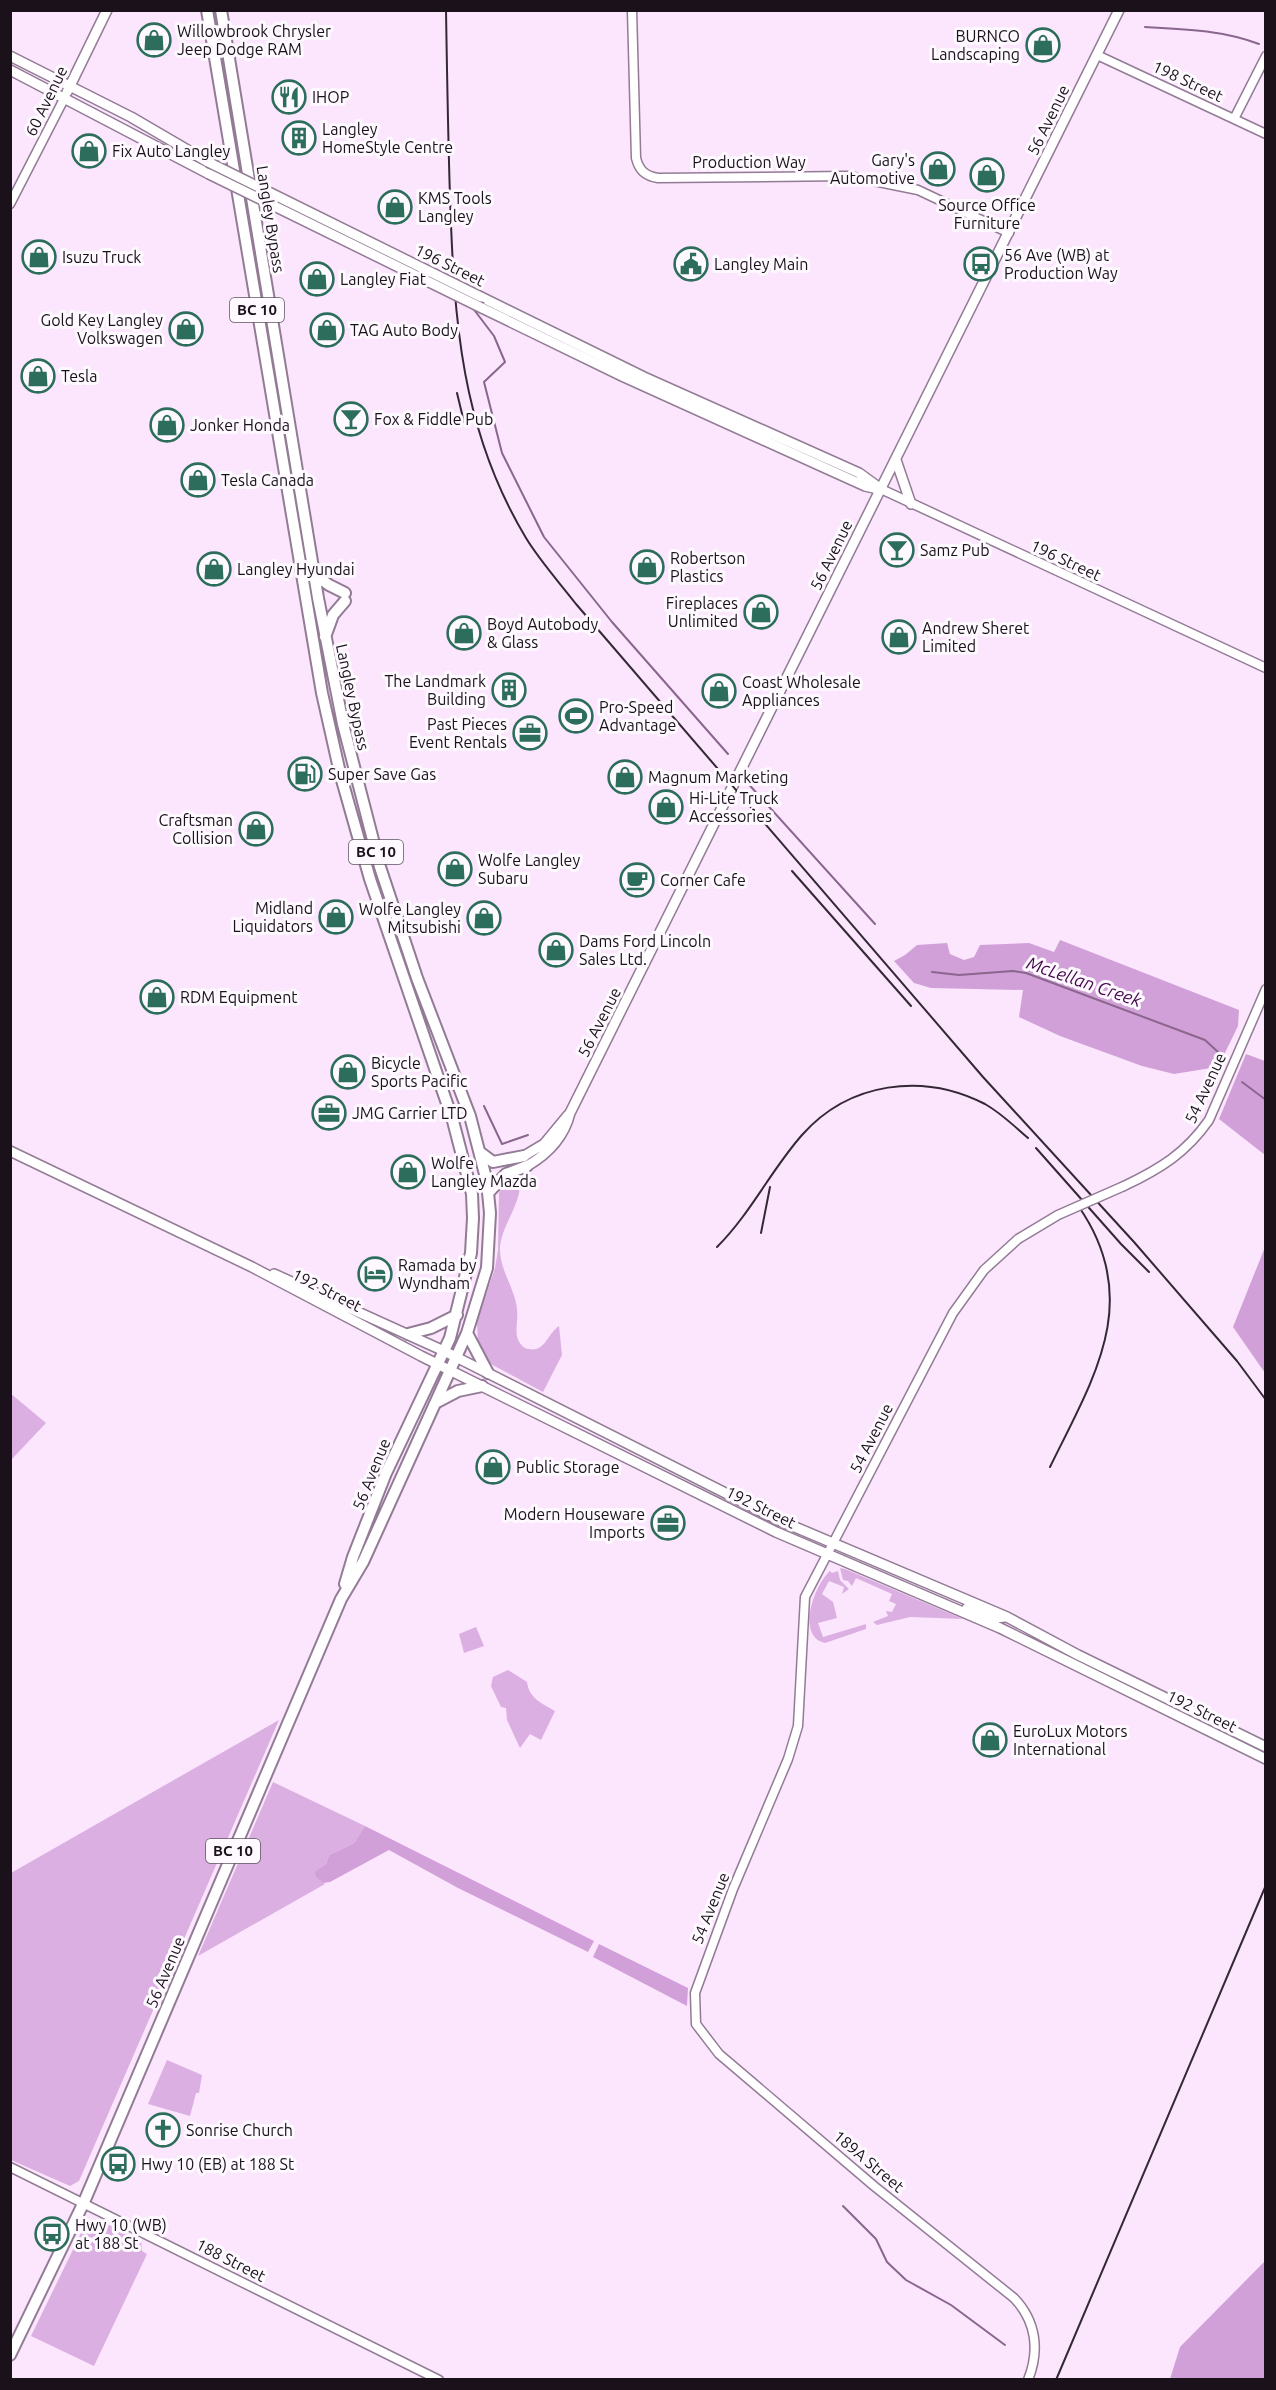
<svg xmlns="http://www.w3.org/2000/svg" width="1276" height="2390" font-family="Ubuntu,sans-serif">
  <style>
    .green { fill: #dbafe1 }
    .forest { fill: #d1a0d8 }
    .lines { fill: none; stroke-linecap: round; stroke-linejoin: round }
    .stream { stroke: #8a668e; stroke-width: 2 }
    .tertiary-casing { stroke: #937b96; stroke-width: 11 }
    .secondary-casing { stroke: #937b96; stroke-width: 12 }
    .trunk-casing { stroke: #937b96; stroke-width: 14 }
    .tertiary { stroke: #fff; stroke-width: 8 }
    .secondary { stroke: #fff; stroke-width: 9 }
    .trunk { stroke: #fff; stroke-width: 10 }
    .rail { stroke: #332834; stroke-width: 2 }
    .tertiary-bridge-casing { stroke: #937b96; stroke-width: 11; stroke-linecap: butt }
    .secondary-bridge-casing { stroke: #937b96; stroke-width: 12; stroke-linecap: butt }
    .tertiary-bridge { stroke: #fff; stroke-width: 8 }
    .secondary-bridge { stroke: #fff; stroke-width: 9 }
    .labels { text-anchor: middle; stroke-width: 6; stroke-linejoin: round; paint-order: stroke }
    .shield { fill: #fef9ff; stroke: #5e575f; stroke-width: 1.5 }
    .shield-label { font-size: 15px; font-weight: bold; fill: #1a111b }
    .poi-label { font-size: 16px; fill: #1a111b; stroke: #fef9ff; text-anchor: start }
    .street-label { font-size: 16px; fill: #1a111b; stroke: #fef9ff }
    .water-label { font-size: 18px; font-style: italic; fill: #46084e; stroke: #fef9ff }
  </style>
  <rect width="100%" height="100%" fill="#fbe6fd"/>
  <path class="green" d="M514,1177l6,5c1,23 -18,42 -20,65 -1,23 15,41 17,62 2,15 -6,29 8,39 20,7 21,-13 34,-22l3,29 -19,37 -54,-29 -11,-19 -1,-22 18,-54 3,-18 1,-57 4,-8z
    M10,1393l36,30 -35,37h-1z
    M840,1568l5,1 118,50 -53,-2 -33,8 -4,-3 15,-6 -2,-5 6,1 4,-8 -7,-3 3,-7 -36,-16 -4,8 -4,-5 -5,-1z
    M830,1571l2,2 6,-2 2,9 9,9 -7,5 2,-7 -15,-6 -7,13 11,8 4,16 -19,5 5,14 43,-13v5l-41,14c-30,-7 -10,-59 5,-72z
    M476,1627l8,19 -20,7 -5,-19z
    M508,1670l19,12c2,16 14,21 28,29l-14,29 -11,-6 -10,14 -13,-28 -1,-12 -5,-1 -10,-21 2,-9z
    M279,1720l-200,461 -9,5 -59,-26v-287z
    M273,1782l92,44 -11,17 -25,12 -3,9 -10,13 9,7 -127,72z
    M167,2060l35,15 -3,18h-3l-6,23 -42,-12z
    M97,2219l44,22 1,10 5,3 -53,112 -63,-30 53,-109 4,-6z"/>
  <path class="forest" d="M1060,940l179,70 -1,16 -17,35 -10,7 -37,6 -32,-8 -82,-30 -41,-19 4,-27 -92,-2 -17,-5 -20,-22 11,-6 12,-10 30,-2 3,11 14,6 10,-3 6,-12 49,-2 25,9z
    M1246,1054l19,7v94l-46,-36z
    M1265,1247v126l-32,-46z
    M365,1826l229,115 -6,11 -130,-64 -69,-38 -59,32 -7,1 -7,-6 -1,-5 11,-8 3,-9 25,-12z
    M599,1944l89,44 -1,18 -94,-49z
    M1265,2261v118h-95l10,-32z"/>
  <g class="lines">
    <path class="stream" d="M1145,27c39,2 77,3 114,17
      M361,243l46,23
      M472,307l22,29 11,26 -21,20 18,71 42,84 68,85 116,132
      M744,779l131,145
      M932,972l27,3 54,-4 13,2 179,67 13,12
      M1242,1082l24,18
      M484,1106l18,38 26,-9
      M843,2206l33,33 11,23 19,18 45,25 54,40"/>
    <defs>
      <path id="tertiary" d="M632,10l4,148c3,12 9,18 22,20l191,-2 69,14 91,43
        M1097,55l169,79
        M1234,119l32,-63
        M10,204l55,-107
        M881,489l385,179
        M1124,1186c36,-17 62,-33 85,-66l57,-131
        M1018,1239l-34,31 -31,43 -148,284 -7,129 -10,33 -55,130 -38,104 1,31 23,30 155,132 140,112c22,23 26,52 14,82
        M10,2167l429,213"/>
      <path id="secondary" d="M10,56l121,61 77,45
        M10,70l199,104
        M67,92l40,-82
        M481,297l163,80 215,96 22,16
        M482,308l142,69 241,109 13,3
        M896,460l15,44
        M10,1151l242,116 169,89 355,176 224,96 266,131
        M524,1156l20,-12 24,-29
        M527,1166c21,-12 37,-29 43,-53l549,-1103
        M274,1274l170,77 337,170 226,96 71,38 188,92
        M967,1608l28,10 10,-1"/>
      <path id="trunk" d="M207,10l115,683 18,80 30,106 83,242 19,73 1,24 -2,35 -21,85 -64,135 -33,84 -8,27
        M314,574l15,11 16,8
        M325,637l8,-22 12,-14
        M481,1153l12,9 31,-6
        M488,1193l18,-19 21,-8
        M467,1333l21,40
        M408,1334l23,-6 26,-13
        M437,1402l21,-11 24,-5
        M10,2355l74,-153 257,-603 22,-37 104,-229 20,-65 3,-55 -3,-31 -17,-66 -53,-138 -37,-111 -37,-143 -25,-126 -97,-588"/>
    </defs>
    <use href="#tertiary" class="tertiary-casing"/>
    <use href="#secondary" class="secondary-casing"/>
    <use href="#trunk" class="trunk-casing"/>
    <use href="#tertiary" class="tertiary"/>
    <use href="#secondary" class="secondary"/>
    <use href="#trunk" class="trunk"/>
    <path class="rail" d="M446,10c1,63 2,125 4,187 4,123 11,233 76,341 14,23 33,44 50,66l407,473 151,165 103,119 29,39
      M457,393l7,29
      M792,871l119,135
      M1036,1148l85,96 28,28
      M761,1233l9,-46
      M717,1247c34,-34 54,-77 85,-112 47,-53 121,-63 183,-31 16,9 29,22 43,34
      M1050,1467c43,-88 94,-166 29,-260
      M1056,2380l210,-495"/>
    <defs>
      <path id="tertiary-bridge" d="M1018,1239l40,-24 66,-29"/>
      <path id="secondary-bridge" d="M208,162l273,135
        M209,174l273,134"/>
    </defs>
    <use href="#tertiary-bridge" class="tertiary-bridge-casing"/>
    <use href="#secondary-bridge" class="secondary-bridge-casing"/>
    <use href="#tertiary-bridge" class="tertiary-bridge"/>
    <use href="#secondary-bridge" class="secondary-bridge"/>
  </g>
  <defs>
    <symbol id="shop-ring" viewBox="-11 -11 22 22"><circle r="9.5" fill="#fef9ff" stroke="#2c6d5b" stroke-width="1.5"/><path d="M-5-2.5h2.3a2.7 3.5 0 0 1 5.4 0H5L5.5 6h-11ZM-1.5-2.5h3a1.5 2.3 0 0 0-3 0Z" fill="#2c6d5b"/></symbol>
    <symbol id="restaurant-ring" viewBox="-11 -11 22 22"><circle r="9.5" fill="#fef9ff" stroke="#2c6d5b" stroke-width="1.5"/><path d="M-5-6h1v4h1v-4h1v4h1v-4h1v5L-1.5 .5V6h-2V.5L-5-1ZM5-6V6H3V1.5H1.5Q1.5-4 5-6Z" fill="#2c6d5b"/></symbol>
    <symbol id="building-ring" viewBox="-11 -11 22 22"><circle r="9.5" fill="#fef9ff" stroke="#2c6d5b" stroke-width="1.5"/><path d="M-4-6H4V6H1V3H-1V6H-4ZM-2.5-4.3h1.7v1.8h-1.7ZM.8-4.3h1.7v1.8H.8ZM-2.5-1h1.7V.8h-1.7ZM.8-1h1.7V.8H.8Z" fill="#2c6d5b"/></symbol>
    <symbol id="civic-ring" viewBox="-11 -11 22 22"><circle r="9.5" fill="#fef9ff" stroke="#2c6d5b" stroke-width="1.5"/><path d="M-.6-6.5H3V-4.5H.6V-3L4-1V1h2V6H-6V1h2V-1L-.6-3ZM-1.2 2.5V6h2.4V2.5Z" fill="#2c6d5b"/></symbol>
    <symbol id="bus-ring" viewBox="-11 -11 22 22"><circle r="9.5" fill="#fef9ff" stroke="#2c6d5b" stroke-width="1.5"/><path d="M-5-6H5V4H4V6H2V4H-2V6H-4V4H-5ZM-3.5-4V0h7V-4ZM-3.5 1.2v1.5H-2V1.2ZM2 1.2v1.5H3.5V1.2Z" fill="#2c6d5b"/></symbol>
    <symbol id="bar-ring" viewBox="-11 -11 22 22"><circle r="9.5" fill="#fef9ff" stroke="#2c6d5b" stroke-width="1.5"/><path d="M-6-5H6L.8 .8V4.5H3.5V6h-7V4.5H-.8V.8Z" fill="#2c6d5b"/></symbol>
    <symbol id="stadium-ring" viewBox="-11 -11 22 22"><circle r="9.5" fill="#fef9ff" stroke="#2c6d5b" stroke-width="1.5"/><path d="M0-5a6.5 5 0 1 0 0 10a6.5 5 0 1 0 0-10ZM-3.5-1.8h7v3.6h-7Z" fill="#2c6d5b"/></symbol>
    <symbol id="office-ring" viewBox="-11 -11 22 22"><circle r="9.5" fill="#fef9ff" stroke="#2c6d5b" stroke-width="1.5"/><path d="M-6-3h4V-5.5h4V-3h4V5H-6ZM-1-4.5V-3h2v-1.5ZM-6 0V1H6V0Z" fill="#2c6d5b"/></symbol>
    <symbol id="fuel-ring" viewBox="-11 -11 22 22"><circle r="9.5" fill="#fef9ff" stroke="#2c6d5b" stroke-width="1.5"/><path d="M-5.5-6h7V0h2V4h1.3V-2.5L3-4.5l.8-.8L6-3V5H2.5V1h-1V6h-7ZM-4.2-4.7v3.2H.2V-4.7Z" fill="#2c6d5b"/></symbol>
    <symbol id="cafe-ring" viewBox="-11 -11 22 22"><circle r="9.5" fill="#fef9ff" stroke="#2c6d5b" stroke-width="1.5"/><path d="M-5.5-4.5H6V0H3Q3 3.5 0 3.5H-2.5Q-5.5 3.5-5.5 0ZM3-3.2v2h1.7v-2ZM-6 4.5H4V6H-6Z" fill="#2c6d5b"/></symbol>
    <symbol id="hotel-ring" viewBox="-11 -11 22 22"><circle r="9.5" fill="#fef9ff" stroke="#2c6d5b" stroke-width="1.5"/><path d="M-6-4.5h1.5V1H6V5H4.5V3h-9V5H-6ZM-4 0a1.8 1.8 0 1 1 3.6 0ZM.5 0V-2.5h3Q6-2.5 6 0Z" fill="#2c6d5b"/></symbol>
    <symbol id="church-ring" viewBox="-11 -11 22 22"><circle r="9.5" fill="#fef9ff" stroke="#2c6d5b" stroke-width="1.5"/><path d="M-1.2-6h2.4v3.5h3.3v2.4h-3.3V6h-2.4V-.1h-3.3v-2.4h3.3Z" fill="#2c6d5b"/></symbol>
  </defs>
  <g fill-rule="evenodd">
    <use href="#shop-ring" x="135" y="21" width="38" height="38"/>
    <use href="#shop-ring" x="1024" y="26" width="38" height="38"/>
    <use href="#restaurant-ring" x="270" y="78" width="38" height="38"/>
    <use href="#building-ring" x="280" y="119" width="38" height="38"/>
    <use href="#shop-ring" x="70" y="132" width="38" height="38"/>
    <use href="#shop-ring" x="919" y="150" width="38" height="38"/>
    <use href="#shop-ring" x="968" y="156" width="38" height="38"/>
    <use href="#shop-ring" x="376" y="188" width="38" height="38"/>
    <use href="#shop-ring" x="20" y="238" width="38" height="38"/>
    <use href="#civic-ring" x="672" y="245" width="38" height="38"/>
    <use href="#bus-ring" x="962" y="245" width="38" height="38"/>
    <use href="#shop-ring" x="298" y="260" width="38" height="38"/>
    <use href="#shop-ring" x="167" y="310" width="38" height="38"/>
    <use href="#shop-ring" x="308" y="311" width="38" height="38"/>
    <use href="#shop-ring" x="19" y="357" width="38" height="38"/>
    <use href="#bar-ring" x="332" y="400" width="38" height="38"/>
    <use href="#shop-ring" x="148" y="406" width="38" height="38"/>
    <use href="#shop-ring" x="179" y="461" width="38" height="38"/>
    <use href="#bar-ring" x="878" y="531" width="38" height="38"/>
    <use href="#shop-ring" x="628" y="548" width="38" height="38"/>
    <use href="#shop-ring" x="195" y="550" width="38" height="38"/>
    <use href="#shop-ring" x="742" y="593" width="38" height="38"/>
    <use href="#shop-ring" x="445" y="614" width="38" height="38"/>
    <use href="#shop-ring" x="880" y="618" width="38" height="38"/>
    <use href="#building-ring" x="490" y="671" width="38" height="38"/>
    <use href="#shop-ring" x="700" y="672" width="38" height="38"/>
    <use href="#stadium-ring" x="557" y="697" width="38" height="38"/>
    <use href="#office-ring" x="511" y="714" width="38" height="38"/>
    <use href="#fuel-ring" x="286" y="755" width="38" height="38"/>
    <use href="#shop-ring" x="606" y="758" width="38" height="38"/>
    <use href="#shop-ring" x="647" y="788" width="38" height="38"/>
    <use href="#shop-ring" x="237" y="810" width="38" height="38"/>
    <use href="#shop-ring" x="436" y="850" width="38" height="38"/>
    <use href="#cafe-ring" x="618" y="861" width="38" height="38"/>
    <use href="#shop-ring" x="317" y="898" width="38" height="38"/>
    <use href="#shop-ring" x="465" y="899" width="38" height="38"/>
    <use href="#shop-ring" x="537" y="931" width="38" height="38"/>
    <use href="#shop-ring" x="138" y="978" width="38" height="38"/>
    <use href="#shop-ring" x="329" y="1053" width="38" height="38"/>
    <use href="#office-ring" x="310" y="1094" width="38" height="38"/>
    <use href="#shop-ring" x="389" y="1153" width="38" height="38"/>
    <use href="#hotel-ring" x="356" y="1255" width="38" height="38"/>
    <use href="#shop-ring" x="474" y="1448" width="38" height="38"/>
    <use href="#office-ring" x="649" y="1504" width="38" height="38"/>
    <use href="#shop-ring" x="971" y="1721" width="38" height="38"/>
    <use href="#church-ring" x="144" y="2111" width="38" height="38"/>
    <use href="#bus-ring" x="99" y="2145" width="38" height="38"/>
    <use href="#bus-ring" x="33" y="2215" width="38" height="38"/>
  </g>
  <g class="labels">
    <g class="shield">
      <rect x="230" y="298" width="54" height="24" rx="4.5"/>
      <rect x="349" y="840" width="54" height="24" rx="4.5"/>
      <rect x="206" y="1839" width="54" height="24" rx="4.5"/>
    </g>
    <g class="shield-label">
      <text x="257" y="315">BC 10</text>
      <text x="376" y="857">BC 10</text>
      <text x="233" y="1856">BC 10</text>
    </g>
    <g class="poi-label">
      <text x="177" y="37">Willowbrook Chrysler<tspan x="177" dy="18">Jeep Dodge RAM</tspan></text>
      <text x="1020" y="42" text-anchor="end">BURNCO<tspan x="1020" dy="18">Landscaping</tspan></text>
      <text x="312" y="103">IHOP</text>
      <text x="322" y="135">Langley<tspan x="322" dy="18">HomeStyle Centre</tspan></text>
      <text x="112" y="157">Fix Auto Langley</text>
      <text x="915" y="166" text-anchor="end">Gary's<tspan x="915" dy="18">Automotive</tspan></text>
      <text x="418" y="204">KMS Tools<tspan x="418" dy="18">Langley</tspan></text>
      <text x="987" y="211" text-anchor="middle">Source Office<tspan x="987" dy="18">Furniture</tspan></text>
      <text x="1004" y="261">56 Ave (WB) at<tspan x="1004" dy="18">Production Way</tspan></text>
      <text x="62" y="263">Isuzu Truck</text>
      <text x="714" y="270">Langley Main</text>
      <text x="340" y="285">Langley Fiat</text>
      <text x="163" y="326" text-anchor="end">Gold Key Langley<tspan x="163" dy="18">Volkswagen</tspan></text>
      <text x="350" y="336">TAG Auto Body</text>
      <text x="61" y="382">Tesla</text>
      <text x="374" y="425">Fox &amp; Fiddle Pub</text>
      <text x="190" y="431">Jonker Honda</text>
      <text x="221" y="486">Tesla Canada</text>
      <text x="920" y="556">Samz Pub</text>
      <text x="670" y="564">Robertson<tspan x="670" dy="18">Plastics</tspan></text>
      <text x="237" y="575">Langley Hyundai</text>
      <text x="738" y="609" text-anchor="end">Fireplaces<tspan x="738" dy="18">Unlimited</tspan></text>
      <text x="487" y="630">Boyd Autobody<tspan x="487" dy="18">&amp; Glass</tspan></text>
      <text x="922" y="634">Andrew Sheret<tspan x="922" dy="18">Limited</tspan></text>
      <text x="486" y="687" text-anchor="end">The Landmark<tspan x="486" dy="18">Building</tspan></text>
      <text x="742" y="688">Coast Wholesale<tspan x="742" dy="18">Appliances</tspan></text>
      <text x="599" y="713">Pro-Speed<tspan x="599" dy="18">Advantage</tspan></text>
      <text x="507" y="730" text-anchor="end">Past Pieces<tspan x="507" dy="18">Event Rentals</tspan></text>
      <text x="328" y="780">Super Save Gas</text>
      <text x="648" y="783">Magnum Marketing</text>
      <text x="689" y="804">Hi-Lite Truck<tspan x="689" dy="18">Accessories</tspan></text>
      <text x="233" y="826" text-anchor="end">Craftsman<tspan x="233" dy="18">Collision</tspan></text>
      <text x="478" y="866">Wolfe Langley<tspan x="478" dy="18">Subaru</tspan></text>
      <text x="660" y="886">Corner Cafe</text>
      <text x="313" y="914" text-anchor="end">Midland<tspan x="313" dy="18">Liquidators</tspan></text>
      <text x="461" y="915" text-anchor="end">Wolfe Langley<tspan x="461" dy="18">Mitsubishi</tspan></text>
      <text x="579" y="947">Dams Ford Lincoln<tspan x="579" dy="18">Sales Ltd.</tspan></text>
      <text x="180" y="1003">RDM Equipment</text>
      <text x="371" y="1069">Bicycle<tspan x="371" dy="18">Sports Pacific</tspan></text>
      <text x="352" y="1119">JMG Carrier LTD</text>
      <text x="431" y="1169">Wolfe<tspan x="431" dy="18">Langley Mazda</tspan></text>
      <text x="398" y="1271">Ramada by<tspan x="398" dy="18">Wyndham</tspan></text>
      <text x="516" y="1473">Public Storage</text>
      <text x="645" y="1520" text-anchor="end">Modern Houseware<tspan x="645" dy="18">Imports</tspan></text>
      <text x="1013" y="1737">EuroLux Motors<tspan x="1013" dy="18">International</tspan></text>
      <text x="186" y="2136">Sonrise Church</text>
      <text x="141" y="2170">Hwy 10 (EB) at 188 St</text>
      <text x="75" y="2231">Hwy 10 (WB)<tspan x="75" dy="18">at 188 St</tspan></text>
    </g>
    <g class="street-label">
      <text transform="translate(1188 81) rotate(25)" y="6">198 Street</text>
      <text transform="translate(46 101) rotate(-64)" y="6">60 Avenue</text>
      <text transform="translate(1048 120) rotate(-64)" y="6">56 Avenue</text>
      <text x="749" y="168">Production Way</text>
      <text transform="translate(271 219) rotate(81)" y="6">Langley Bypass</text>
      <text transform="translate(450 265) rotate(26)" y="6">196 Street</text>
      <text transform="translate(831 555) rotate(-64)" y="6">56 Avenue</text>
      <text transform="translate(1066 560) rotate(25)" y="6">196 Street</text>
      <text transform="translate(353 697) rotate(78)" y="6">Langley Bypass</text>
      <text transform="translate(599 1022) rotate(-63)" y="6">56 Avenue</text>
      <text transform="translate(1205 1088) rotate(-65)" y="6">54 Avenue</text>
      <text transform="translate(327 1290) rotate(27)" y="6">192 Street</text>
      <text transform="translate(871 1438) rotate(-63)" y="6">54 Avenue</text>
      <text transform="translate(371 1474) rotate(-68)" y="6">56 Avenue</text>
      <text transform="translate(761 1507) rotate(26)" y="6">192 Street</text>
      <text transform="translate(1202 1711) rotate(26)" y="6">192 Street</text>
      <text transform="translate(710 1908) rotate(-68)" y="6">54 Avenue</text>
      <text transform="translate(165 1972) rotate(-67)" y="6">56 Avenue</text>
      <text transform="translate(869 2161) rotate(40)" y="6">189A Street</text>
      <text transform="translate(231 2260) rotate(27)" y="6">188 Street</text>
    </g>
    <g class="water-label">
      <text transform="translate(1084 982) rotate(19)" y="6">McLellan Creek</text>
    </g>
  </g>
  <rect width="1276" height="2390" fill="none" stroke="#1a111b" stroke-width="24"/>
</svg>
